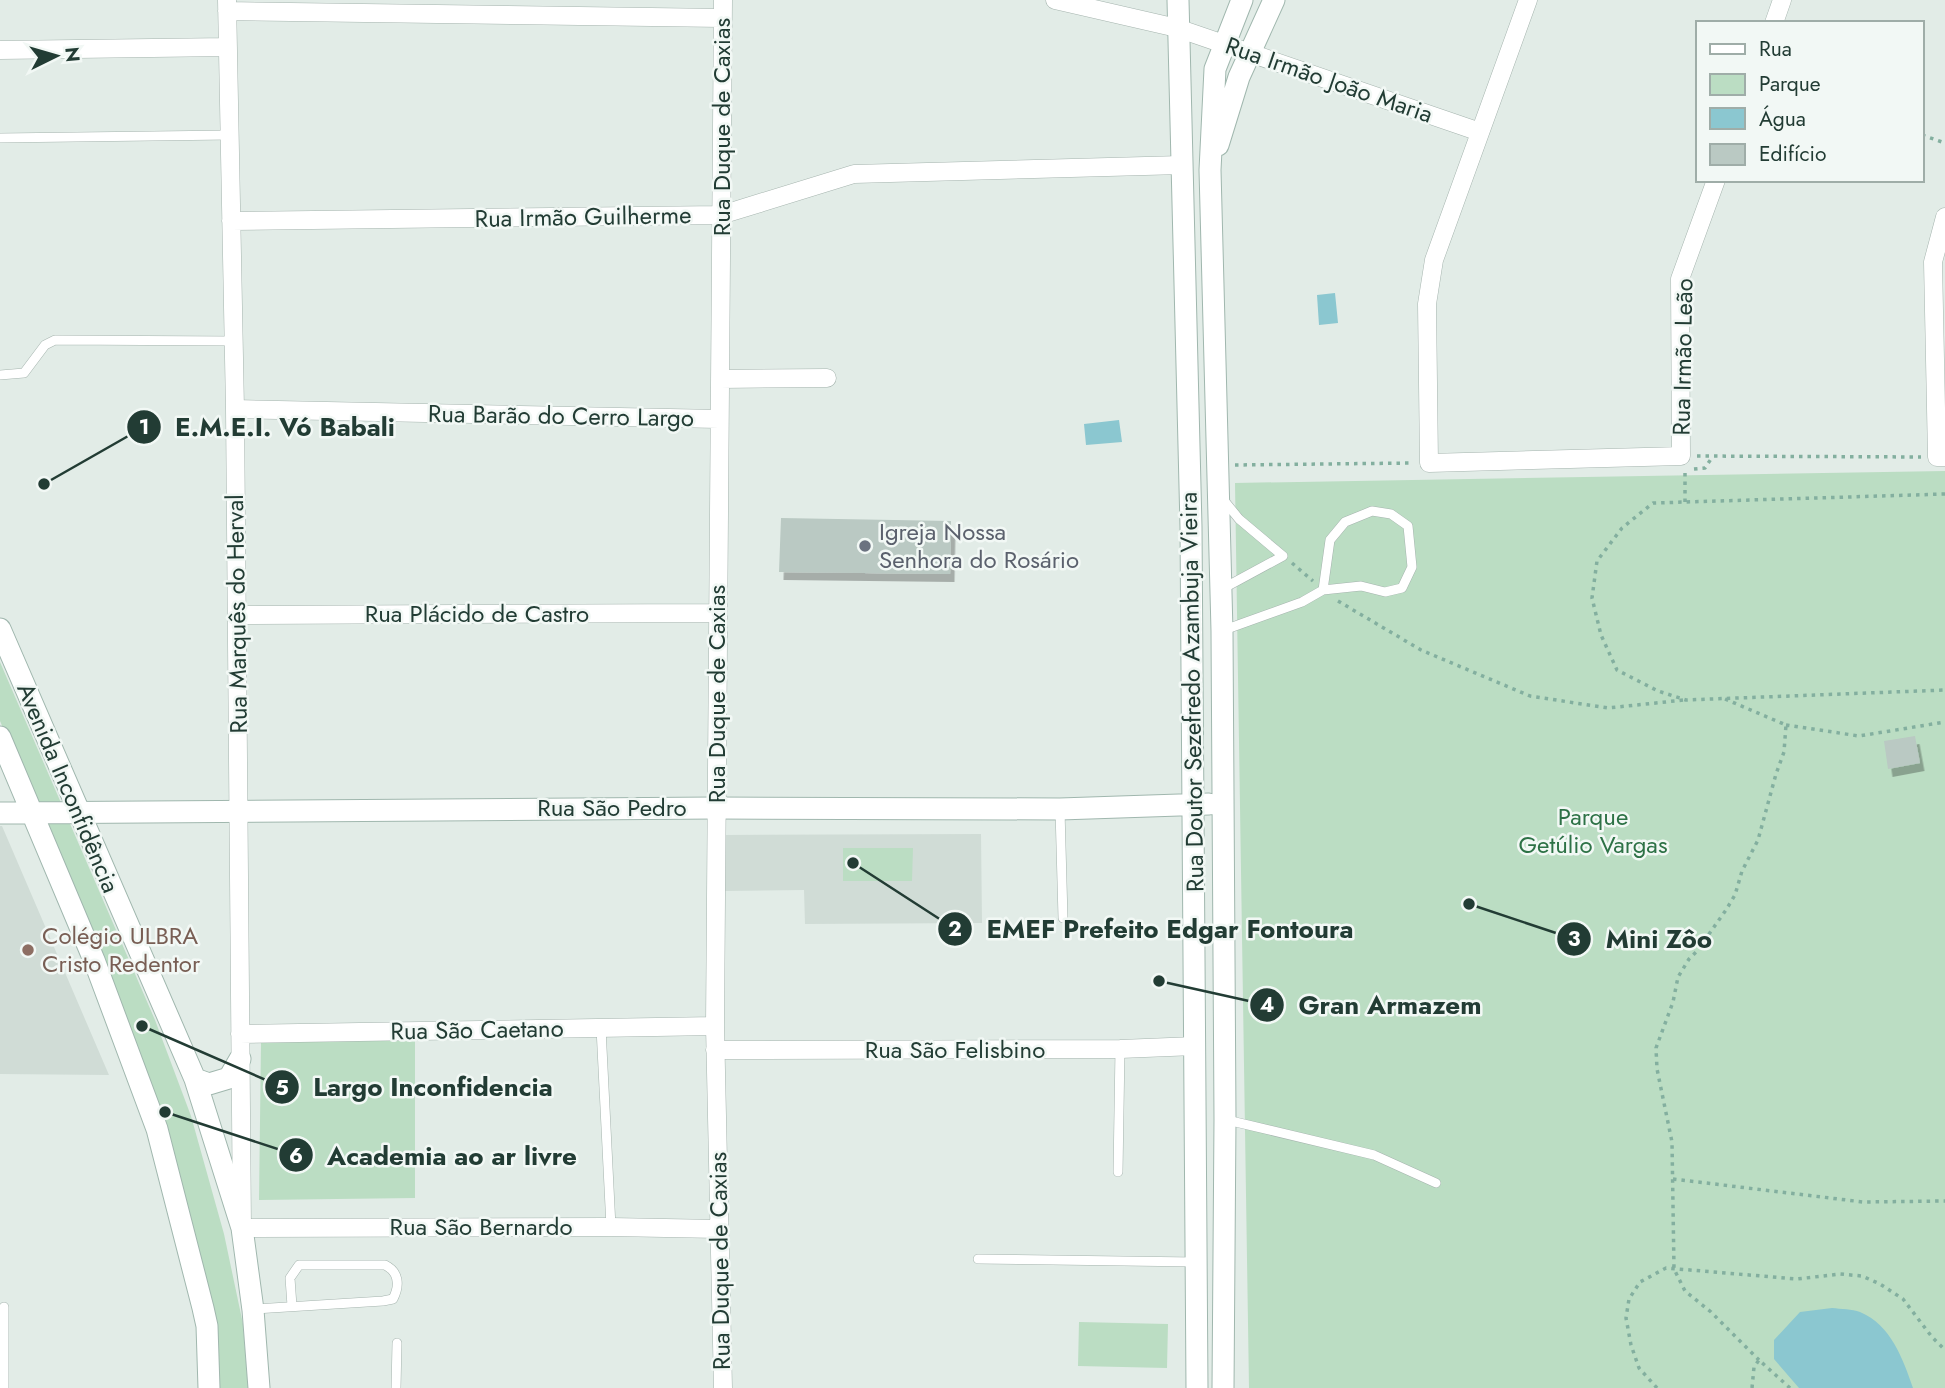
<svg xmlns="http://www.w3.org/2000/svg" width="1945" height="1388" font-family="Jost,sans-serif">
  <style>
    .built { fill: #d0dcd6 }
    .green { fill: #bbddc3 }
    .water { fill: #8bc7d0 }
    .building { fill: #bac9c3; filter: url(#shadow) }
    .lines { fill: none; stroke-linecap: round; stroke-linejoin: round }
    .lane-casing { stroke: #a5b4ae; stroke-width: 10 }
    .street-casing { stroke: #a5b4ae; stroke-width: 19 }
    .secondary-casing { stroke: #a0b7ae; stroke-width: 23 }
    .path { stroke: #83af9f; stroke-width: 3.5; stroke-dasharray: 3.5 5; stroke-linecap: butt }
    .lane { stroke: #fff; stroke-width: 9 }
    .street { stroke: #fff; stroke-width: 18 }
    .secondary { stroke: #fff; stroke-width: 21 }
    .worship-dot { fill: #6b7280; stroke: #f2f8f5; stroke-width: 2.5 }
    .education-dot { fill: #8d6e63; stroke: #f2f8f5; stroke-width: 2.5 }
    .labels { text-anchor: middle; stroke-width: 5; stroke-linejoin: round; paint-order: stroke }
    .street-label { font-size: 24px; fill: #223c34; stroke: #f2f8f5 }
    .worship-label { font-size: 24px; fill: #5b616d; stroke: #f2f8f5; text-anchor: start }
    .park-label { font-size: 24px; fill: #2d7246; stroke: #f2f8f5 }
    .education-label { font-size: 24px; fill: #785e54; stroke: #f2f8f5; text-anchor: start }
    .leader { fill: none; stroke: #223c34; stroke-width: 2.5 }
    .callout-dot { fill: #223c34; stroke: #f2f8f5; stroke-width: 2.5 }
    .mark-label { font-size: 21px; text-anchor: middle; font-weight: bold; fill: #fff }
    .callout-label { font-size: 26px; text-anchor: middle; font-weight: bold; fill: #223c34; stroke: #f2f8f5; stroke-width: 5; stroke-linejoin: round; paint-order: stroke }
  </style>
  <defs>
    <filter id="shadow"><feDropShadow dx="4.5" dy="8" stdDeviation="0" flood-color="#0004"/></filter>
  </defs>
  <rect width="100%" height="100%" fill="#e2ece7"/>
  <path class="built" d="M0,826h2l107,249 -109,-1z
    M981,834l1,89 -177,1 -1,-34 -79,1 -1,-56z"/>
  <path class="green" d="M1945,471v917h-696l-14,-905z
    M0,662l155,358 36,96 33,118 19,90 5,64h-29l-118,-427 -101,-240z
    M843,848h70l-1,33h-69z
    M415,1040v158l-156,2 2,-158z
    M1079,1322l89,2 -1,44 -89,-2z"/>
  <path class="water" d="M1335,293l3,30 -19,2 -2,-30z
    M1119,420l3,22 -36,3 -2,-21z
    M1832,1308c9,1 20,1 28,4 31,13 43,47 53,76h-114l-25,-29v-19l26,-28z"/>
  <path class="building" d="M781,518l170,3 -1,53 -171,-2z
    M1915,736l5,27 -32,6 -4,-28z"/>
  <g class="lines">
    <defs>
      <path id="lane" d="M0,138l229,-3
        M0,375l24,-2 21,-28 10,-5 178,1
        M1222,589l61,-33 -44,-37 -17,-21
        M1224,630l78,-28 21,-12 38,-4 24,6 17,-4 10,-21 -4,-41 -17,-12 -19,-3 -27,11 -15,18 -7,50
        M1060,810l3,108
        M601,1028l10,199
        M1227,1120l147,35 62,28
        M1118,1172l2,-123
        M978,1259l217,3
        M4,1307v81
        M255,1309l128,-8 10,-2c7,-14 6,-27 -8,-34h-86l-9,13 2,28
        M396,1388l1,-45"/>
      <path id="street" d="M227,0l8,409 7,819 369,-1 108,2
        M723,0l-8,1026 8,362
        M1055,0l122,28 303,104
        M1528,0l-94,260 -7,44 2,159 252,-7 -1,-177 36,-99
        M227,11l495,7
        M1774,23l8,-23
        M0,50l228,-3
        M1945,217l-12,45 4,195h8
        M231,221l490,-6 133,-41 328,-9
        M720,379l107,-1
        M235,409l484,10
        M237,615l481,-2
        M240,1034l475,-8
        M715,1050l405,-1 75,-3"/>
      <path id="secondary" d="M1178,0l13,527 6,861
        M1218,145l21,-68 35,-77
        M0,629l195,450 47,149 11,82 6,78
        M0,737l94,223 63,169 46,179 4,18 2,62
        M0,813l716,-5 344,1 149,-5
        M195,1079l14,5 20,-6 11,-19
        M1223,1388l2,-269 -3,-488 -12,-461 5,-101 27,-69"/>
    </defs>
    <use href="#lane" class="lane-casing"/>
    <use href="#street" class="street-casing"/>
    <use href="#secondary" class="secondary-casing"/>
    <path class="path" d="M1922,135l23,8
      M1697,456l224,1
      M1235,465l178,-2
      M1694,469l11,-1 8,-12
      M1685,473v29
      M1945,494l-292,9 -31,25 -25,33 -5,37 9,37 16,35 41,21 28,9 259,-10
      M1292,563l21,18
      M1338,601l83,49 109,46 78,12 76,-8
      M1725,699l61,26 -2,27 -8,22 -18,66 -16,31 -7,24 -9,15 -29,41 -8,8 -11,18 -5,25 -17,46 1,21 15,73 2,127 11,22 26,21 48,48
      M1786,725l73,11 86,-14
      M1673,1179l190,23 82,-1
      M1657,1388l-18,-20 -8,-23 -5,-27 3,-19 11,-17 26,-14 131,11 43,-5 22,2 18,8 23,15 29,38 13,13
      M1752,1388l2,-21 5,-7 31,28"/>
    <use href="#lane" class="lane"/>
    <use href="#street" class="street"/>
    <use href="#secondary" class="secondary"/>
  </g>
  <circle class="worship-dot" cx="865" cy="546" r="7"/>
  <circle class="education-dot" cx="28" cy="950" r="7"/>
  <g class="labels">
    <g class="street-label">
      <text transform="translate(1329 80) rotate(19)" y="8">Rua Irmão João Maria</text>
      <text transform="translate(722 127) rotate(-90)" y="8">Rua Duque de Caxias</text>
      <text transform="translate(583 217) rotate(-1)" y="8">Rua Irmão Guilherme</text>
      <text transform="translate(1683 357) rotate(-89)" y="8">Rua Irmão Leão</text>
      <text transform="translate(561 416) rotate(1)" y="8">Rua Barão do Cerro Largo</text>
      <text transform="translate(237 614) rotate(-91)" y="8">Rua Marquês do Herval</text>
      <text x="477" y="622">Rua Plácido de Castro</text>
      <text transform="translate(1192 692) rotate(-91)" y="8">Rua Doutor Sezefredo Azambuja Vieira</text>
      <text transform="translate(717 694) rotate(-90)" y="8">Rua Duque de Caxias</text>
      <text transform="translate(68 788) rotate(67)" y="8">Avenida Inconfidência</text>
      <text x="612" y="816">Rua São Pedro</text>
      <text transform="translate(477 1030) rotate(-1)" y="8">Rua São Caetano</text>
      <text x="955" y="1058">Rua São Felisbino</text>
      <text x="481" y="1235">Rua São Bernardo</text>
      <text transform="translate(720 1261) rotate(-91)" y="8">Rua Duque de Caxias</text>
    </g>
    <g class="worship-label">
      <text x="879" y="540">Igreja Nossa<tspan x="879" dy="28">Senhora do Rosário</tspan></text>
    </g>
    <g class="park-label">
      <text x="1593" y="825">Parque<tspan x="1593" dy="28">Getúlio Vargas</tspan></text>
    </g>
    <g class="education-label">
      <text x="42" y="944">Colégio ULBRA<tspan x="42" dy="28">Cristo Redentor</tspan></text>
    </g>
  </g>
  <path class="leader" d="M44 484L144 427M853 863L955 929M1469 904L1574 939M1159 981L1267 1005M142 1026L282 1087M165 1112L296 1155"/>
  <g class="callout-dot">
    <circle cx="44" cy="484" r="7"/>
    <circle cx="853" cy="863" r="7"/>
    <circle cx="1469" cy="904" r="7"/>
    <circle cx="1159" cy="981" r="7"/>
    <circle cx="142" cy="1026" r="7"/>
    <circle cx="165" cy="1112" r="7"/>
    <circle cx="144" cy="427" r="18"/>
    <circle cx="955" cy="929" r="18"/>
    <circle cx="1574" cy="939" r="18"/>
    <circle cx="1267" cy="1005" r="18"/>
    <circle cx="282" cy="1087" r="18"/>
    <circle cx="296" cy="1155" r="18"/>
  </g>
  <g class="mark-label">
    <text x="144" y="434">1</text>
    <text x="955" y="936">2</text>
    <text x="1574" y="946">3</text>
    <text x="1267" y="1012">4</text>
    <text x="282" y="1095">5</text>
    <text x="296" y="1163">6</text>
  </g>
  <g class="callout-label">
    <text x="285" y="436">E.M.E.I. Vó Babali</text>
    <text x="1170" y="938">EMEF Prefeito Edgar Fontoura</text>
    <text x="1659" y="948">Mini Zôo</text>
    <text x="1390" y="1014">Gran Armazem</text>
    <text x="433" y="1096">Largo Inconfidencia</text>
    <text x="452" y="1165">Academia ao ar livre</text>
  </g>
  <rect x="1696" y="21" width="228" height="161" fill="#f2f8f5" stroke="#9fada8" stroke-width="2"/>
  <rect x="1710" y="44" width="35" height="10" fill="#ffffff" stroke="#9fada8" stroke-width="2"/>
  <text x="1759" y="56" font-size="21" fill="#223c34">Rua</text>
  <rect x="1710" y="74" width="35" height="21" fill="#bbddc3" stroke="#9fada8" stroke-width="2"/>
  <text x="1759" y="91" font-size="21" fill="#223c34">Parque</text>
  <rect x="1710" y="108" width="35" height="21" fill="#8bc7d0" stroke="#9fada8" stroke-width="2"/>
  <text x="1759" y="126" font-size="21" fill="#223c34">Água</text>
  <rect x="1710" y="144" width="35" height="21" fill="#bac9c3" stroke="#9fada8" stroke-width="2"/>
  <text x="1759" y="161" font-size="21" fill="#223c34">Edifício</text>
  <g transform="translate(56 56) rotate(85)" stroke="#f2f8f5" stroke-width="5" paint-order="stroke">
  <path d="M0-5L12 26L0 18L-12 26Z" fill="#223c34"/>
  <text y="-10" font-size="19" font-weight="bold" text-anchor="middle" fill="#223c34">N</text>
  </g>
</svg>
